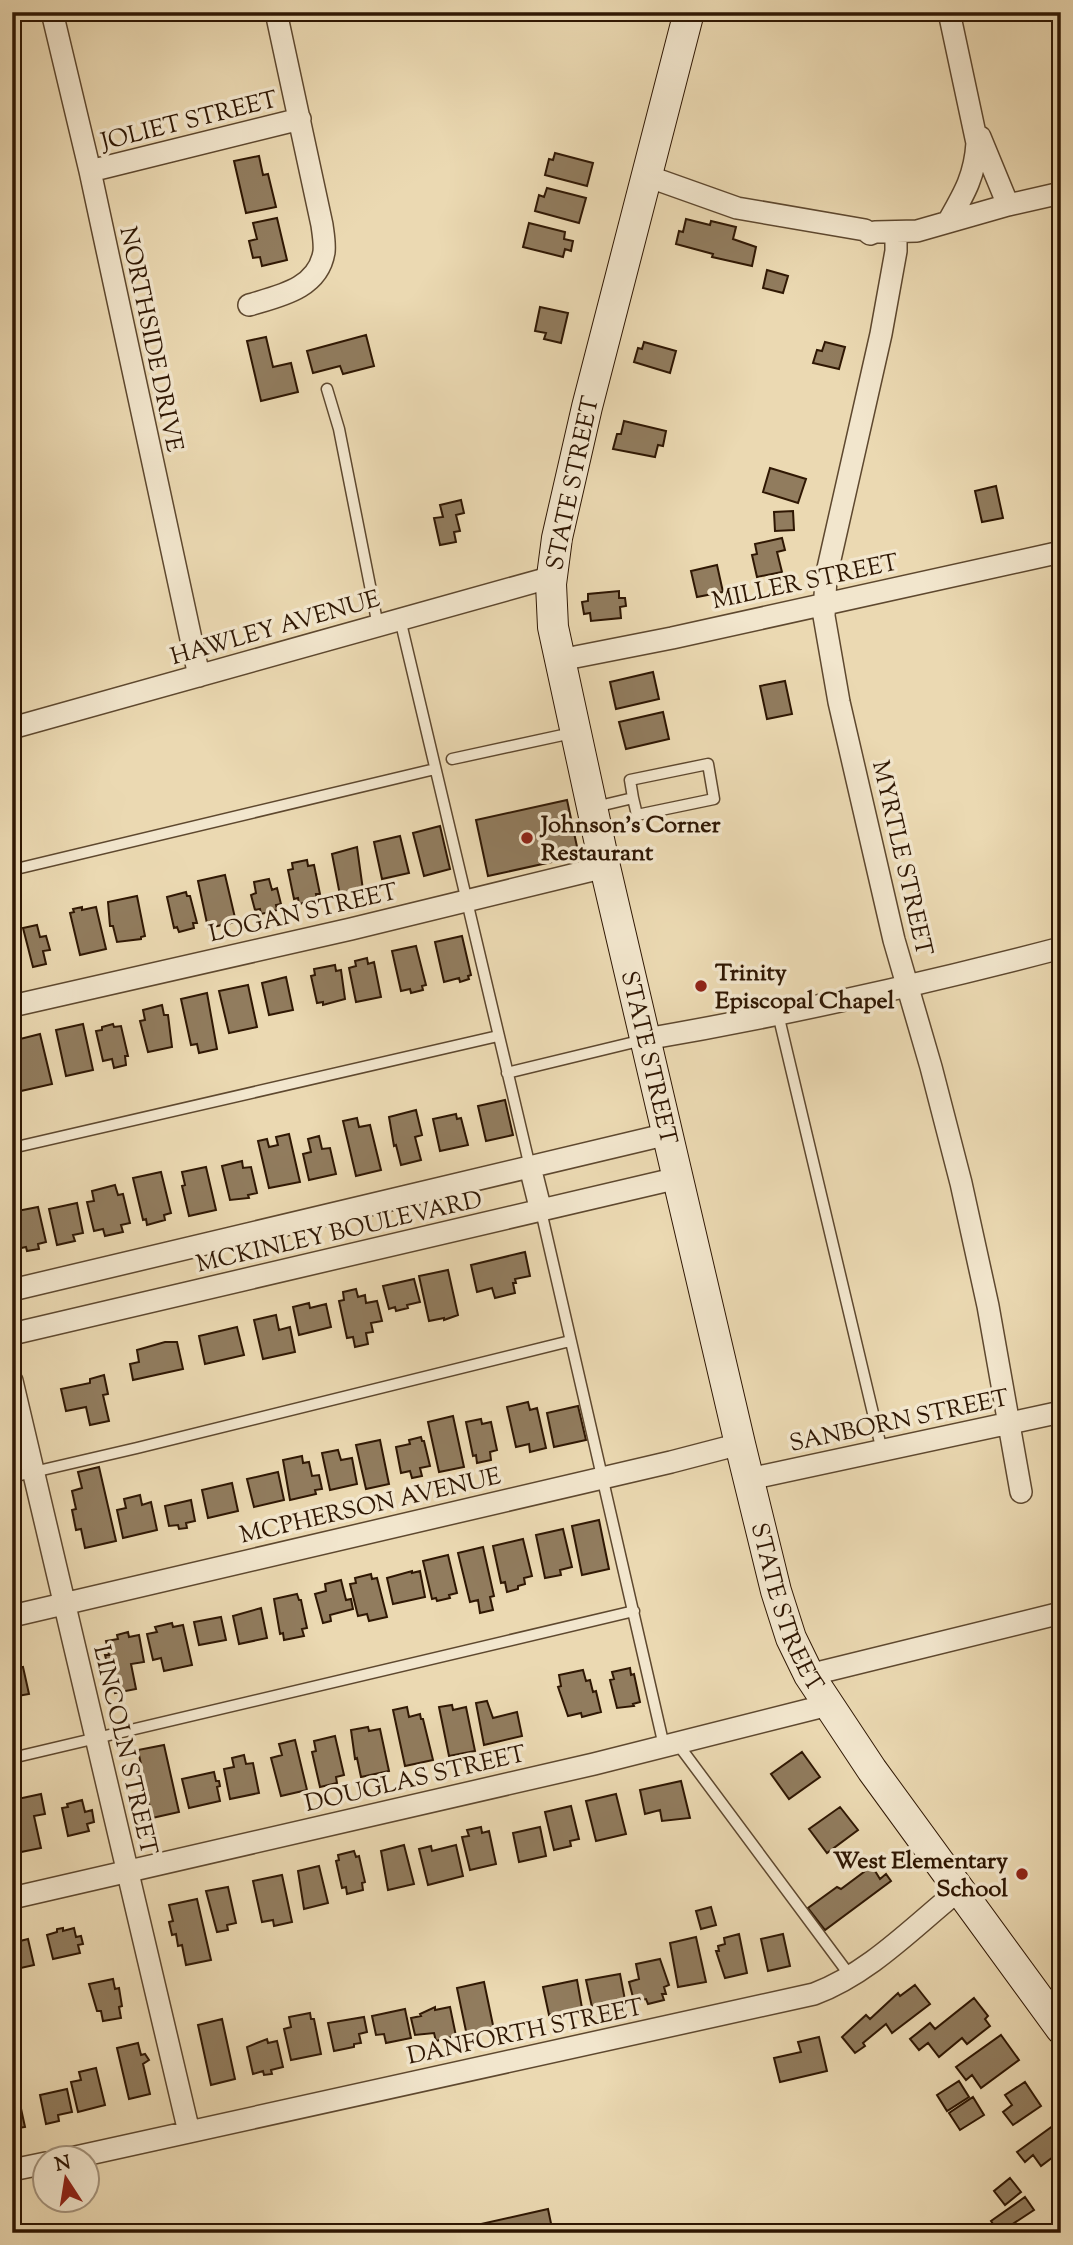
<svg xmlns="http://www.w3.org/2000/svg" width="1073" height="2245" font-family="'Sorts Mill Goudy',serif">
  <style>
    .building { fill: #917c5e; stroke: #2f1703; stroke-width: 2 }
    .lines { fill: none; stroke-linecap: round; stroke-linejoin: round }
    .lane-casing { stroke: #5e482f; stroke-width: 13 }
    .street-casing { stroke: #5e482f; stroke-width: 24 }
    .secondary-casing { stroke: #2f1703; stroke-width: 32 }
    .lane { stroke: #f2e6cd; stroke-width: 10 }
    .street { stroke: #f2e6cd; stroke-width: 21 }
    .secondary { stroke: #f2e6cd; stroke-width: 30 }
    .poi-dot { fill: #8f2418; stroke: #f2e6cd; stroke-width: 2.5 }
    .labels { text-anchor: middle; stroke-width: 7; stroke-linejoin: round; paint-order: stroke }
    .street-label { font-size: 24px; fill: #2f1703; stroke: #f2e6cd }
    .poi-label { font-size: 24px; font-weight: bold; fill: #2f1703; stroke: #f2e6cd; text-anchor: start }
  </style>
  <rect width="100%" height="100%" fill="#ebd9b2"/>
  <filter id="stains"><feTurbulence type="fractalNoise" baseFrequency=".00286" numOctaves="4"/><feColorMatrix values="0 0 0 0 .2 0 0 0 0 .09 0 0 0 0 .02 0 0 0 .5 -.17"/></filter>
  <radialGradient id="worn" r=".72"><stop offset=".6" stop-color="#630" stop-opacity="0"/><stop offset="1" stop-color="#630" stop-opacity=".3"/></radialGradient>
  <path class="building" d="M555,153l38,10 -6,23 -42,-11 4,-16 4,1z
    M259,156l4,19 5,-1 8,33 -30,6 -12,-52z
    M547,188l39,10 -7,25 -44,-12 4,-16 5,2z
    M277,218l10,42 -25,6 -2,-9 -7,1 -4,-17 8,-2 -4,-16z
    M686,219l24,6 1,-4 25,6 -3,12 23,8 -4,19 -40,-9 1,-3 -37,-10 3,-13 4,1z
    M529,223l36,9 -1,7 9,2 -2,10 -6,-2 -2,8 -40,-10z
    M767,270l21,6 -5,17 -20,-5z
    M540,307l28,6 -7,30 -17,-4 2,-6 -11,-2z
    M366,335l8,31 -31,8 -3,-8 -27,7 -6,-22z
    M266,337l7,30 18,-4 7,29 -37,9 -14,-60z
    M644,342l32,9 -6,22 -36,-11 4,-14 4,1z
    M825,342l20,5 -6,22 -26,-6 4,-13 5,1z
    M624,421l42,10 -3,15 -5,-1 -3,12 -42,-8 4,-15h4z
    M770,468l36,11 -8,24 -35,-11z
    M996,486l7,32 -21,4 -7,-31z
    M461,500l3,13 -8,2 4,16 -6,1 2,10 -16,3 -6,-27 9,-1 -3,-12z
    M793,511l1,19 -19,1 -1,-19z
    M782,538l3,12 -8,2 5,20 -25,5 -5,-22 5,-1 -2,-10z
    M717,565l6,27 -26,5 -6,-26z
    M619,591v7h6l1,8 -6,1 1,11 -30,3 -1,-8 -6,1 -2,-12 6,-1v-7z
    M653,672l6,27 -43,10 -6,-27z
    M785,681l7,33 -25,5 -7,-33z
    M663,712l6,27 -43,10 -7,-27z
    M567,800l12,56 -91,20 -12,-56z
    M440,826l10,43 -26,7 -11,-43z
    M400,836l9,37 -27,6 -8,-37z
    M357,847l6,43 -23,5 -8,-41z
    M307,860l1,6 6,-1 6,29h-4l1,6 -18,4 -1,-6 -4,1 -6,-29 5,-1 -1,-6z
    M225,875l11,47 -28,6 -10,-47z
    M269,879l3,11 5,-2 4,16 -5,1 1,5 -16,4 -1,-5 -5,1 -4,-15 5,-2 -2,-11z
    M186,892l1,4h3l7,27h-4l1,5 -15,4 -2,-5 -3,1 -7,-31z
    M137,896l8,40 -4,1v2l-24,3 -4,-16h-3l-2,-24z
    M82,907v3l14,-3 10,42 -26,6 -10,-42 4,-1 -1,-3z
    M37,925l3,12 6,-1 4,14 -7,1 3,13 -13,3 -10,-39z
    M462,936l9,39 -3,1 1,3 -9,3 -1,-4 -15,4 -9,-40z
    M416,946l10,39 -4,1 1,4 -12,3 -1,-4 -9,2 -9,-40z
    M367,958l1,6 6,-2 7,35 -25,5 -7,-34 7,-2 -1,-5z
    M335,965l1,6 5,-1 4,29 -22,6v-3l-6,1 -6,-27 4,-1 -1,-6z
    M286,977l7,33 -24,5 -7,-32z
    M248,985l9,42 -28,6 -10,-42z
    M207,993l10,56 -18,4 -2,-9 -6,1 -10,-46z
    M162,1005l2,10h4l4,32 -24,5 -8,-31 5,-1 -2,-10z
    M83,1024l10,46 -27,6 -10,-46z
    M113,1024l1,3 7,-1 7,30h-3l1,9 -12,3 -2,-9 -9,2 -7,-30 6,-1v-3z
    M40,1034l12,50 -31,7 -9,-39v-11z
    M505,1100l8,35 -27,6 -8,-35z
    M416,1110l6,25 -7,2 6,23 -20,5 -5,-20 -2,1 -5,-29z
    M456,1114l1,5 4,-1 7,27 -28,6 -7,-32z
    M357,1118l2,9 11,-2 11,45 -25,6 -13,-55z
    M289,1134l11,48 -31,6 -11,-47 9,-2 2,8 9,-2 -2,-8z
    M319,1136l3,13 8,-1 6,26 -27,6 -6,-26 8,-2 -3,-13z
    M242,1161l1,7 8,-1 6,26 -9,2 1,3 -19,2 -8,-34z
    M206,1167l10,43 -27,6 -7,-30 3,-1 -3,-13z
    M161,1172l10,41 -7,2 1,5 -18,5 -1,-6 -3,1 -10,-42z
    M115,1185l3,10 5,-1 7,29 -9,2 2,7 -18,4 -2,-7 -9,2 -7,-29 7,-1 -2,-10z
    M77,1203l6,30 -10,2 2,6 -18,4 -8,-36z
    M38,1207l8,35 -8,2 1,5 -12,2 -1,-4 -14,3v-38z
    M525,1252l5,24 -15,3 1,4h-3l2,10 -20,5 -3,-10 -15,4 -6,-27z
    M448,1270l10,45 -14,5v-2l-15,3 -10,-45z
    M414,1279l6,23 -13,3 1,3 -12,3 -1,-4 -6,2 -6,-23z
    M356,1289l2,8 7,-2 1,8 11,-2 5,20 -11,2 2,9 -7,1 2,11 -13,3 -2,-10 -6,1 -8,-37 5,-1 -1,-8z
    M309,1303l1,5 16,-4 5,23 -32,8 -6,-28z
    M276,1315l3,15 11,-3 5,25 -32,7 -9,-39z
    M237,1327l7,28 -39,9 -6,-28z
    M165,1342h12l6,27 -50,11 -3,-16 9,-2 -2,-12z
    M104,1375l4,19 -5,1 6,26 -19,4 -4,-18 -20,4 -5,-22 29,-6v-4z
    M528,1402l2,8 7,-2 9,40 -16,4 -1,-8 -13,3 -9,-40z
    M578,1406l8,34 -32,7 -7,-34z
    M453,1416l11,51 -25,5 -11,-50z
    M481,1419l1,5 9,-2 6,28 -7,2 1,8 -14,3 -1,-8 -3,1 -7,-34z
    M421,1437l1,4h2l6,25 -10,2 2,8 -10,2 -2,-7 -9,2 -5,-26 14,-3 -1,-4z
    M380,1440l9,44 -23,5 -10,-44z
    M338,1450l3,10 11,-2 5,26 -27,6 -8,-37z
    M302,1456l1,7 6,-1 3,14 7,-1 3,14 -7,1 1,4 -26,6 -7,-40z
    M99,1467l17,74 -31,7 -4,-19 -5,1 -4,-20 4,-1 -4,-18 10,-3 -4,-16z
    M278,1472l6,28 -30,7 -7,-28z
    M232,1483l6,28 -30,7 -6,-28z
    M140,1495l2,10 9,-3 6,28 -34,8 -6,-28 9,-2 -2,-9z
    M191,1500l4,21 -9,2 1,5 -8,1 -1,-4 -9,1 -4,-20z
    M599,1520l10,49 -27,6 -10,-49z
    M563,1529l9,38 -12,3 1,5 -16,3 -9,-43z
    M523,1539l9,37 -8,2 1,6 -7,2v3l-11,3 -2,-10 -4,1 -8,-37z
    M483,1547l11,49 -4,1 3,13 -13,3 -2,-13 -8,2 -12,-49z
    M448,1555l9,38 -8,2 1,3 -13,3 -1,-3 -4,1 -9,-38z
    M412,1571v2l8,-2 5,26 -32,7 -6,-26z
    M371,1574l1,5 5,-1 10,39 -18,4 -2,-7 -9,2 -8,-32 6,-1 -1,-5z
    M341,1580l5,20 5,-1 2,10 -23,6 1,6 -8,2 -8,-29 11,-3 -1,-7z
    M297,1594l2,6h2l6,28 -5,1 2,7 -20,4 -1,-7 -3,1 -6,-35z
    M261,1608l6,30 -28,6 -6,-28z
    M221,1617l5,23 -27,5 -5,-23z
    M172,1623l1,4 10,-2 9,40 -28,6 -3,-13 -8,2 -6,-26 10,-2 -2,-5z
    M128,1632l1,5 10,-2 5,27 -13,2 5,25 -21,4 -10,-38h4l-3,-14 12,-2 -1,-4z
    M23,1667l6,27 -17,3v-28z
    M630,1668l1,7 3,-1 6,28 -7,2 1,2 -17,2 -7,-28 4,-1 -2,-7z
    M583,1670l3,11 4,-1 3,12 3,-1 5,21 -19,5 -1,-4 -13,3 -10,-29 3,-1 -2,-11z
    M487,1701l6,17 24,-6 5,24 -38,9 -8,-42z
    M452,1705l1,5 13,-3 9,44 -26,5 -10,-49z
    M407,1707l2,10 11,-3 1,5h2l10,41 -28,6 -12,-56z
    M368,1727l1,4 11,-2 9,42 -28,6 -4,-19 -2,1 -4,-29z
    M335,1736l9,39 -8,2 1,6 -17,4 -8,-35 4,-1 -2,-10z
    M295,1740l12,50 -26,6 -10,-38 11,-3 -3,-11z
    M164,1745l15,67 -27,6 -14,-68z
    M802,1752l18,25 -31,22 -18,-25z
    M244,1755l2,9 7,-1 6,30 -29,6 -6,-30 10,-2 -2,-9z
    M214,1772l2,9h3l1,5 -3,1 3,14 -31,7 -7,-29z
    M681,1781l9,37 -28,3 -2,-11 -15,4 -5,-24z
    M41,1794l4,20 -11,2 7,32 -25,5 -4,-16v-20l5,-1 -4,-16z
    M616,1794l10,40 -30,7 -10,-40z
    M82,1800l3,12 7,-2 2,12 -7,2 2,7 -21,5 -6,-28 6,-1 -1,-3z
    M571,1806l8,33 -9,2 1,5 -17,4 -9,-38z
    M840,1807l18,23 -31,23 -18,-24z
    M481,1827l1,6 7,-2 7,33 -26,6 -8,-33 7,-1 -2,-6z
    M540,1827l6,29 -27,6 -6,-29z
    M404,1845l10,39 -26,6 -7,-39z
    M456,1845l7,31 -35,9 -9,-36 12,-3 1,5z
    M354,1851l2,6 3,-1 6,26 -3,1 1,7 -16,4 -1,-7 -4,1 -6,-27 3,-1 -1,-5z
    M319,1866l9,37 -24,6 -6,-38z
    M872,1866l8,13 6,-5 5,7 -66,49 -17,-22 29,-21 4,2z
    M282,1875l10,47 -18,4 -1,-6 -11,2 -9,-41z
    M228,1887l8,36 -9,2 1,5 -11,2 -11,-41z
    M197,1899l14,61 -25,5 -4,-20 -4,1 -2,-12 -4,1 -3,-13 4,-1 -4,-16z
    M711,1907l5,18 -15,4 -5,-18z
    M63,1928v3l11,-3 2,9 5,-1 2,8 -5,1 2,8 -27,6 -6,-24 10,-3v-3z
    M739,1934l8,39 -22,5 -9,-27h3l-1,-5 7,-2 -1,-6z
    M783,1934l7,32 -22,5 -7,-32z
    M696,1937l10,45 -28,5 -8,-44z
    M28,1939l6,26 -22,5v-27z
    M660,1959l9,26 -5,2 2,7h-4l2,6 -16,4 -2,-5 -12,2 -5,-19 10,-3 -3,-15z
    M620,1974l5,26 -33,7 -6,-27z
    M113,1979l2,10 4,-1 3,18 -3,1 2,11 -18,3 -2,-10h-4l-8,-27z
    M577,1980l5,28 -33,7 -6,-28z
    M484,1982l10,48 -27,6 -10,-48z
    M915,1985l15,19 -38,29 -6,-9 -23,19 2,3 -10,7 -13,-16 24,-22 4,4 28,-26 2,3z
    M974,1998l14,18 -3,3 5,7 -23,18 -5,-6 -23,19 -11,-14 -9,7 -9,-11 20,-16 5,6z
    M435,2007v3l15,-3 6,29 -20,5 -2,-8 -19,2 -4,-17 10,-2 -1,-2z
    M405,2009l6,29 -25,5 -2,-9 -8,1 -4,-19z
    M310,2013l1,6h3l7,35 -30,6 -7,-31 7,-2 -2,-10z
    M364,2017l3,15 -8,2 2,9 -7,1v3l-20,4 -6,-28z
    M222,2019l13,60 -24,6 -13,-60z
    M1001,2035l18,25 -38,28 -9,-13 -6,5 -10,-13z
    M819,2037l8,34 -47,11 -6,-24 27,-6 -3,-10z
    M267,2039l1,4 9,-2 6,26 -12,3 1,4 -8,1 -1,-4 -10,3 -6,-27z
    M138,2043l3,12 4,-1 4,6 -6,4 7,30 -21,5 -12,-51z
    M96,2068l9,37 -27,7 -7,-30 10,-2 -2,-8z
    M959,2081l10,16 -22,14 -10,-16z
    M1025,2082l16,24 -28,19 -10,-13 9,-7 -7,-10z
    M67,2089l5,23 -14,3 1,6 -13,3 -6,-29z
    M18,2095l7,32 -13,2v-33z
    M973,2097l11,18 -24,15 -11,-17z
    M1061,2120v31l-20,15 -8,-11 -8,7 -8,-10z
    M1010,2178l11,14 -16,13 -11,-14z
    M1025,2197l9,13 -35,23 -8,-12z
    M548,2209l5,24h-112z"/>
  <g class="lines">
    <defs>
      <path id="lane" d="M327,389l12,40 39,197
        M400,619l130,548
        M452,759l120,-26
        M595,807l38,-9 -3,-18 78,-16 6,35 -77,16 -4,-17
        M12,870l423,-101
        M778,1014l104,437
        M507,1073l136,-33
        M12,1148l486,-112
        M541,1211l123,535
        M12,1477l125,-29 433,-107
        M677,1743l174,234
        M12,1758l622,-147"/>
      <path id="street" d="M52,12l38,159 109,505
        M980,137l28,68
        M90,171l210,-52
        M647,176l90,32 128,22 5,4 5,-2 42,-1 91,-26 53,-12
        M948,222c16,-28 27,-46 29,-79l-28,-131
        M896,233v18l-15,83 -55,243 -2,39 15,86 55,238 37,127 30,116 27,123 33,186
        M249,305c30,-9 69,-16 75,-53 1,-9 -1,-19 -2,-27l-46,-213
        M560,660l112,-22 389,-86
        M12,728l540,-151
        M12,1006l339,-77 254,-62
        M646,1039c140,-24 277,-55 415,-91
        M530,1167l11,44
        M12,1290l656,-156
        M12,1334l666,-156
        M12,1381l177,751
        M749,1479l312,-67
        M12,1616l659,-154 69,-18
        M809,1675l252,-62
        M12,1898l582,-134 234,-59
        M71,2158l743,-164c56,-21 99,-67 145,-104
        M12,2170l34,-7"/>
      <g id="secondary">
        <path id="s1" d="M689,12l-102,395 -30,131 -6,46 2,43 52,240 135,577 36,147 15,47 18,37 63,95 189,259"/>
      </g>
    </defs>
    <use href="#lane" class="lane-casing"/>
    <use href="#street" class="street-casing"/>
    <use href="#secondary" class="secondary-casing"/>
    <use href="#lane" class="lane"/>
    <use href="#street" class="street"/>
    <use href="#secondary" class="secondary"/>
  </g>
  <g class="poi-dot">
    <circle cx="527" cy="838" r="7"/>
    <circle cx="701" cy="986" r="7"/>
    <circle cx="1022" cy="1874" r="7"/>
  </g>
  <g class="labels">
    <g class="street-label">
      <text transform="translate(189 120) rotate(-14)" y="8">JOLIET STREET</text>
      <text transform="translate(152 339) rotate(78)" y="8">NORTHSIDE DRIVE</text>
      <text transform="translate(572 483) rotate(-78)" y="8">STATE STREET</text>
      <text transform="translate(805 581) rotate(-12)" y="8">MILLER STREET</text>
      <text transform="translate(275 627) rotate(-16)" y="8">HAWLEY AVENUE</text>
      <text transform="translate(903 858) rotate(77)" y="8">MYRTLE STREET</text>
      <text transform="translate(303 912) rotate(-13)" y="8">LOGAN STREET</text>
      <text dy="8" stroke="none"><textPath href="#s1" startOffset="1073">STATE STREET</textPath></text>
      <text transform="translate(339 1231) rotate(-13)" y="8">MCKINLEY BOULEVARD</text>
      <text transform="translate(899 1420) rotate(-12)" y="8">SANBORN STREET</text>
      <text transform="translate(370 1505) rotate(-13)" y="8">MCPHERSON AVENUE</text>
      <text dy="8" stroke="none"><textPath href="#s1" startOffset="1640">STATE STREET</textPath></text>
      <text transform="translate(126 1750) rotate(77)" y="8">LINCOLN STREET</text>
      <text transform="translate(415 1778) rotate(-13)" y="8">DOUGLAS STREET</text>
      <text transform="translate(525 2031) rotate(-12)" y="8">DANFORTH STREET</text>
    </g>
    <g class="poi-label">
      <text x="541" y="832">Johnson's Corner<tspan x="541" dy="28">Restaurant</tspan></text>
      <text x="715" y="980">Trinity<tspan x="715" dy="28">Episcopal Chapel</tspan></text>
      <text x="1008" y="1868" text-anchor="end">West Elementary<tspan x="1008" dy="28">School</tspan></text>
    </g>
  </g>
  <rect width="1073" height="2245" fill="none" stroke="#ebd9b2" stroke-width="42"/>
  <rect x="14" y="14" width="1045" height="2217" fill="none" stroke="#2f1703" stroke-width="3.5"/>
  <rect x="21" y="21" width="1031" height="2203" fill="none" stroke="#2f1703" stroke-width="2"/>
  <g transform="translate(66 2179) rotate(348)"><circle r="33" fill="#f2e6cd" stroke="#a4937c" stroke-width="2"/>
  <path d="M0-5L12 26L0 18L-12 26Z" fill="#8f2418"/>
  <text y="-10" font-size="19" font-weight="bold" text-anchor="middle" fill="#2f1703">N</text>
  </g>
  <rect width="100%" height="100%" filter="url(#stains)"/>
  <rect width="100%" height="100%" fill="url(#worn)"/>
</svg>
